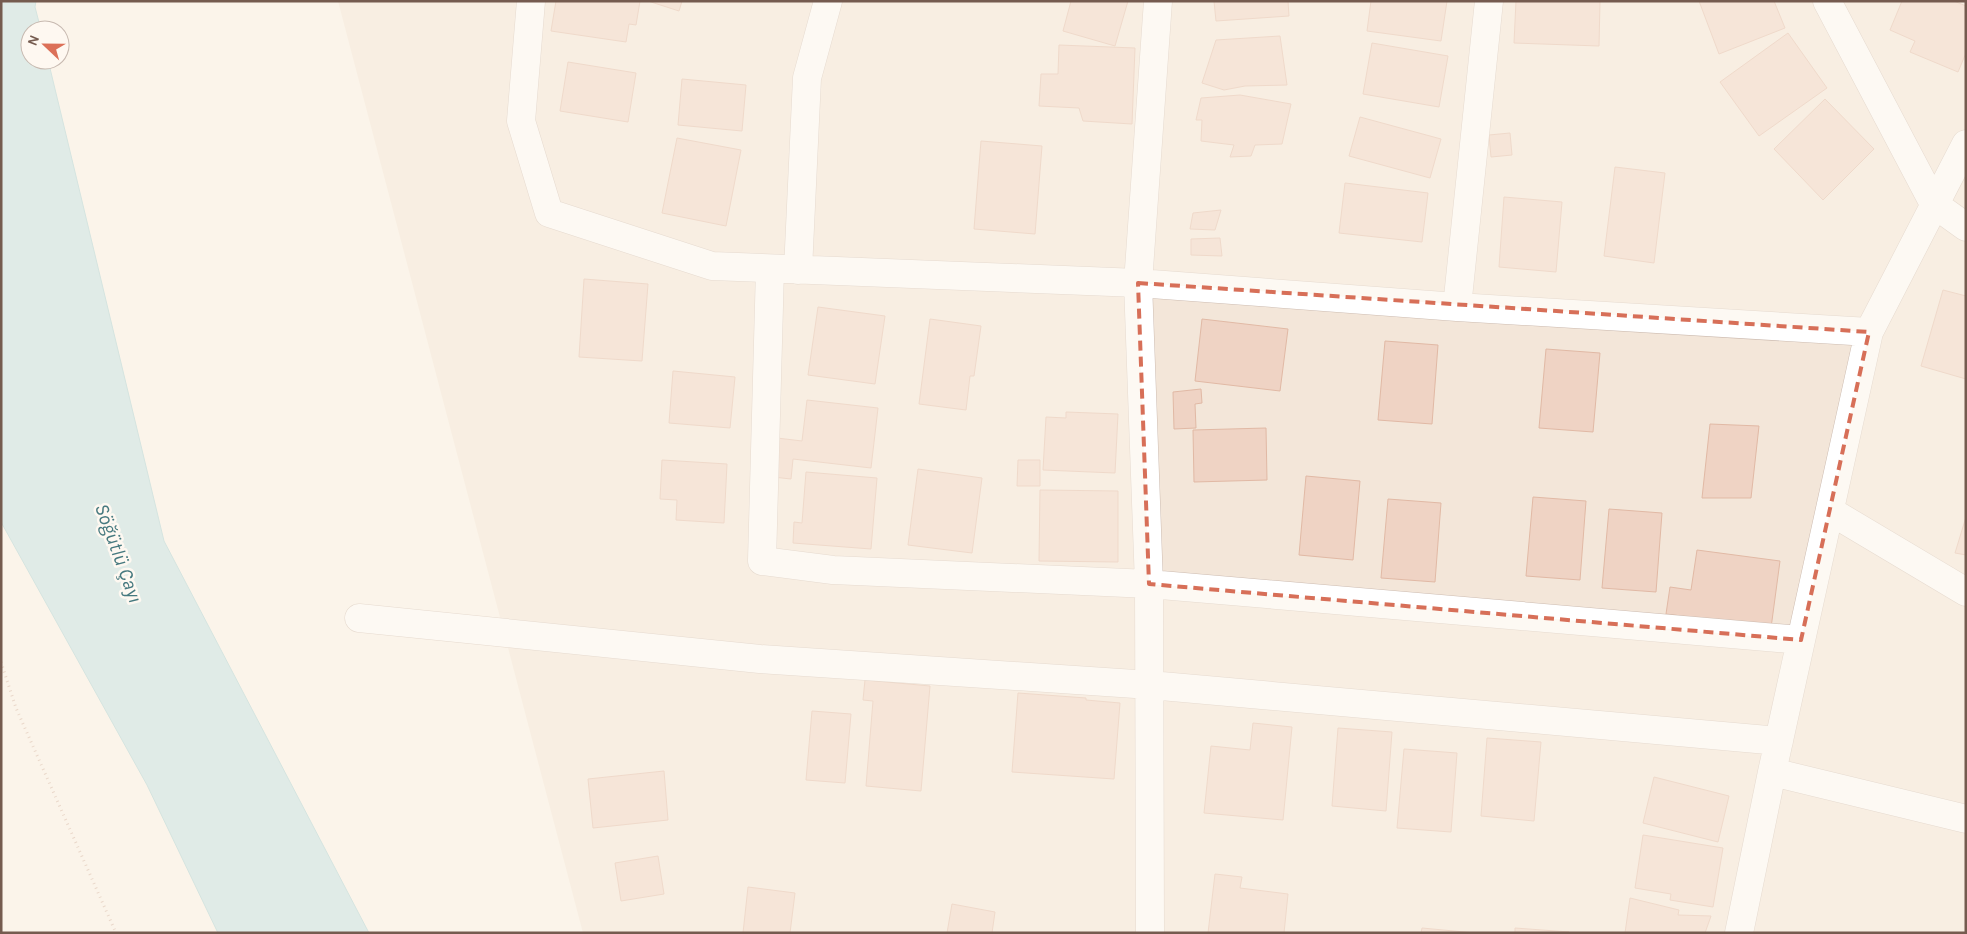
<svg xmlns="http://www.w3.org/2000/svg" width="1967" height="934" font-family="Karla,sans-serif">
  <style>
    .residential { fill: #f3e6d9 }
    .water { fill: #bfe1e4; stroke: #a6d0d5 }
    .building { fill: #efd3c4; stroke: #e1b9a5 }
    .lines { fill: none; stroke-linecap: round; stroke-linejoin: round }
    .street-casing { stroke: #cdbcb1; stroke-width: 29 }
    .path { stroke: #d4b6a6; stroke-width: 3; stroke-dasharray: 1 4; stroke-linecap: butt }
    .street { stroke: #fff; stroke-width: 28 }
    .marked { fill: none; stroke: #d76f58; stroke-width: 4; stroke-dasharray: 10 6; stroke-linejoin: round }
    .labels { text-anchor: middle; stroke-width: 5; stroke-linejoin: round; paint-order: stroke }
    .water-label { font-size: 20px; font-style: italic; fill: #46797f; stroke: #fef8f1 }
  </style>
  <rect width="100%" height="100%" fill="#fbf4ea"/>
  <path class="residential" d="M338,1h1628v932h-1383z"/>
  <path class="water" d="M1,1h35l-1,6 6,23h-11v30h18l116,481 205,392h-151l-71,-148 -146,-263z"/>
  <path class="building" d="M556,1h84l-4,24 -7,-1 -3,18 -75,-11z
    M648,1h34l-3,10z
    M1071,1h57l-13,45 -52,-15z
    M1214,1h74l1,15 -73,5z
    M1371,1h76l-6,40 -74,-10z
    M1516,1h84l-1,45 -85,-3z
    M1699,1h75l11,27 -66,26z
    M1902,1h52l12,5v47l-8,19 -48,-20 5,-11 -25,-11z
    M1788,33l39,55 -68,48 -39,-54z
    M1280,36l7,49 -42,1 -21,4 -22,-7 14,-43z
    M1372,43l76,13 -9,51 -76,-13z
    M1059,45l76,3 -3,76 -49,-3 -4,-13 -40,-2 2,-32h17z
    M568,62l68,11 -8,49 -68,-11z
    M682,79l64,6 -4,46 -64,-6z
    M1240,95l51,9 -9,40 -27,1 -4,11 -21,1 4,-12 -33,-4 1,-21h-6l5,-22z
    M1825,99l49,50 -51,51 -49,-51z
    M1360,117l81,22 -11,39 -81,-22z
    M1510,133l2,22 -21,2 -2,-22z
    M677,138l64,12 -15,76 -64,-13z
    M981,141l61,5 -7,88 -61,-5z
    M1615,167l50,6 -11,90 -50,-7z
    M1345,183l83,10 -6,49 -83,-9z
    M1504,197l58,5 -6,70 -57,-5z
    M1221,210l-6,20 -25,-1 3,-16z
    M1220,238l2,18 -31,-1v-16z
    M584,279l64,5 -6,77 -63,-4z
    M1943,290l23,6v83l-45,-13z
    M818,307l67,9 -10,68 -67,-9z
    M930,319l51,7 -7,50h-4l-4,34 -47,-6z
    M1202,319l86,10 -8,62 -85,-10z
    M1385,341l53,4 -6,79 -54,-4z
    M1546,349l54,4 -7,79 -54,-4z
    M673,371l62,6 -5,51 -61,-5z
    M1201,389l1,14 -7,1 1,24 -22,1 -1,-37z
    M807,400l71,8 -7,60 -78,-9 -2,20 -18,-2 4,-39 25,3z
    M1066,412l52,2 -3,59 -72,-3 3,-53 20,1z
    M1710,424l49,2 -8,72h-49z
    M1266,428l1,52 -73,2 -1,-52z
    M662,460l65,4 -3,59 -48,-3 1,-20 -17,-1z
    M1018,460h22v26h-23z
    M918,469l64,9 -10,75 -64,-8z
    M806,472l71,6 -6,71 -78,-6 1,-21 8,1z
    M1306,476l54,5 -7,79 -54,-5z
    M1040,490l78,1v71l-79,-1z
    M1533,497l53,4 -6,79 -54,-4z
    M1388,499l53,4 -6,79 -54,-4z
    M1609,509l53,4 -6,79 -54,-4z
    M1966,517v38l-11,-2z
    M1697,550l83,11 -9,67 -105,-14 4,-27 21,3z
    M865,680l65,6 -9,105 -55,-5 7,-85 -10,-1z
    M1018,693l68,5v2l34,3 -6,76 -102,-7z
    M812,711l39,3 -6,69 -39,-3z
    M1253,723l39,4 -9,93 -79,-7 7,-67 39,4z
    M1338,728l54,4 -6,79 -54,-5z
    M1487,738l54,4 -7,79 -53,-5z
    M1404,749l53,4 -6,79 -54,-4z
    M664,771l4,49 -75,8 -5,-49z
    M1654,777l75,19 -11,46 -75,-19z
    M1643,835l80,13 -10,59 -43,-7 1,-6 -36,-6z
    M658,856l6,38 -43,7 -6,-38z
    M1215,874l27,3 -2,11 48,6 -4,39h-76z
    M748,887l47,6 -5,40h-47z
    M1630,898l49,12 -1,5 33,1 -6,17h-80z
    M952,904l43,8 -3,21h-45z
    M1422,928l53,5h-54z
    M1515,928l54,4 -54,1z"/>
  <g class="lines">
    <defs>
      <path id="street" d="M531,1l-10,120 28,92 163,53 426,17 319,24 412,25
        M1827,1l107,203 32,23
        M770,269l-8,292 71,9 316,14 652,56
        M798,270l9,-192 21,-77
        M1457,307l32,-306
        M1830,511l136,81
        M359,618l401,41 390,26 629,56
        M1772,772l194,47
        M1150,933l-1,-349 -11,-301 20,-282
        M1739,933l33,-161 97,-440 97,-188"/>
    </defs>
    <use href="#street" class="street-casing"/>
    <path class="path" d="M1,662l15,46 100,225"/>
    <use href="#street" class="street"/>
  </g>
  <path d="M0 0H1967V934H0ZM1138,283l731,49 -68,308 -652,-56z" fill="#fbf4ea" fill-opacity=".55" fill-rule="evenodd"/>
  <path class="marked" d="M1138,283l731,49 -68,308 -652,-56z"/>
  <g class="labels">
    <g class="water-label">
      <text transform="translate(119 553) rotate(70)" y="7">Söğütlü Çayı</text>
    </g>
  </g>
  <rect width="1967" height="934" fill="none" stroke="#755b4f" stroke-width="5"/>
  <g transform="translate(45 45) rotate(292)"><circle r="24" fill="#fef8f1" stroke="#c7b9b0"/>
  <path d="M0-4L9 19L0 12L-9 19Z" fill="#dc7058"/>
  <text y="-8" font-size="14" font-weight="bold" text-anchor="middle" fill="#755b4f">N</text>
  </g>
</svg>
